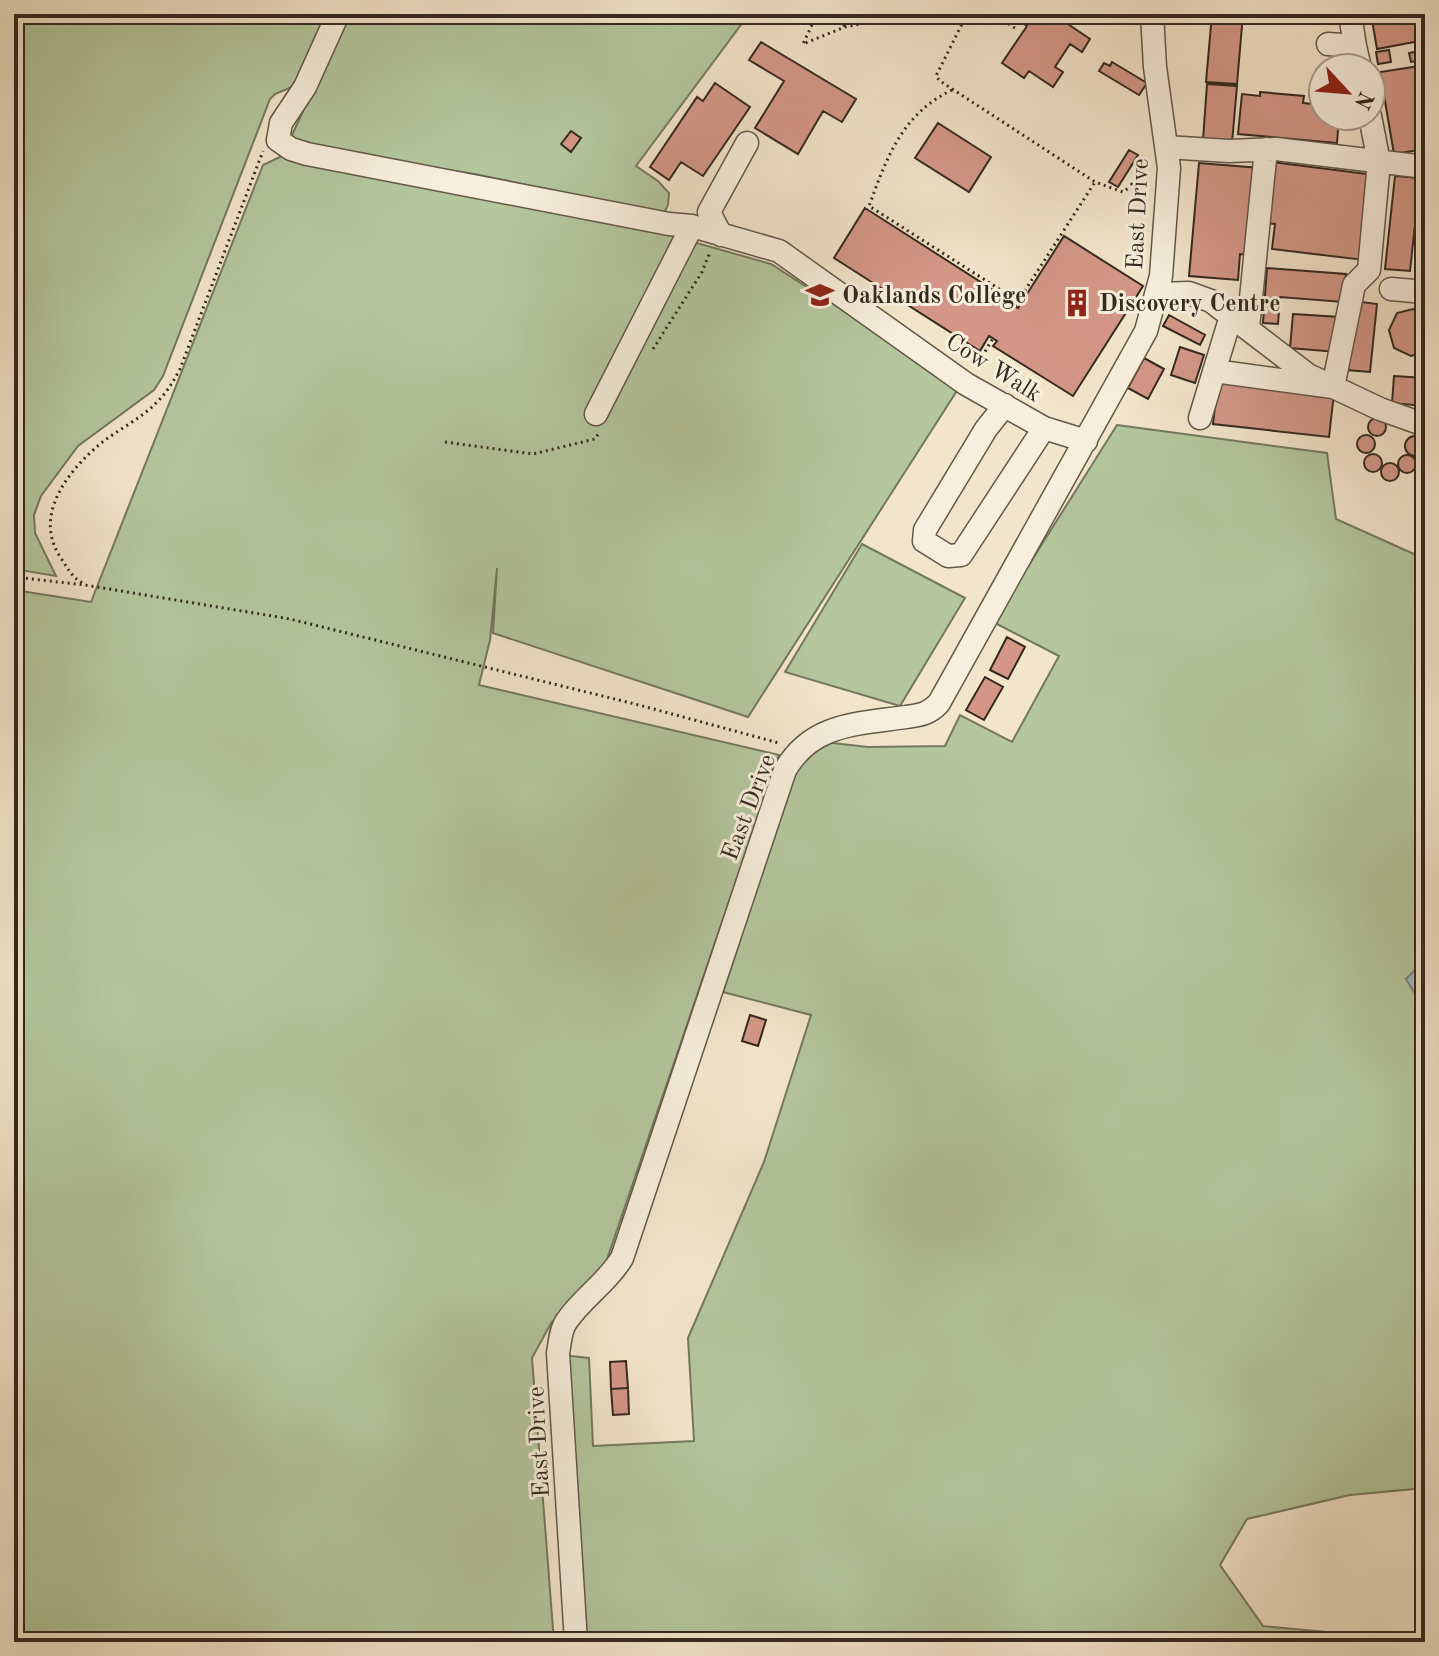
<svg xmlns="http://www.w3.org/2000/svg" width="1439" height="1656" font-family="'Old Standard TT',serif">
  <style>
    .green { fill: #b4c69c; stroke: #74785e; stroke-width: 2 }
    .water { fill: #9dbdbd; stroke: #73827e; stroke-width: 2 }
    .building { fill: #d49787; stroke: #33291f; stroke-width: 2 }
    .lines { fill: none; stroke-linecap: round; stroke-linejoin: round }
    .minor-casing { stroke: #63584a; stroke-width: 25 }
    .path { stroke: #33291f; stroke-width: 3; stroke-dasharray: 2 4; stroke-linecap: butt }
    .minor { stroke: #f7eedd; stroke-width: 22 }
    .labels { text-anchor: middle; stroke-width: 6; stroke-linejoin: round; paint-order: stroke }
    .street-label { font-size: 24px; fill: #33291f; stroke: #f7eedd }
    .poi-label { font-size: 24px; font-weight: bold; fill: #33291f; stroke: #f7eedd; text-anchor: start }
  </style>
  <rect width="100%" height="100%" fill="#f3e5ca"/>
  <filter id="stains"><feTurbulence type="fractalNoise" baseFrequency=".0025" numOctaves="4"/><feColorMatrix values="0 0 0 0 .2 0 0 0 0 .09 0 0 0 0 .02 0 0 0 .5 -.17"/></filter>
  <radialGradient id="worn" r=".72"><stop offset=".6" stop-color="#630" stop-opacity="0"/><stop offset="1" stop-color="#630" stop-opacity=".3"/></radialGradient>
  <path class="green" d="M14,14h317l-32,70 -24,10 -5,5 -107,277 -9,14 -76,56 -37,50 -7,19 1,18 21,43 -42,-7z
    M347,14h402l-113,152 22,15 11,12 -1,12 -4,8 -190,-39 -186,-30z
    M282,156l191,33 139,30 159,45 189,122 -212,331 -255,-84 4,-65 -7,72 -11,45 300,70 -177,519 -51,49 -19,35 22,284h-540v-1052l77,12 172,-437z
    M1117,425l210,28 9,66 89,40v929l-75,7 -103,24 -27,46 43,61 63,6 6,10h-753l-17,-287 27,3 4,88 101,-5 -6,-103 76,-176 47,-147 -88,-23 74,-228 27,-22 44,5 77,-1 15,-31 52,27 47,-86 -66,-34z
    M862,544l103,54 -65,108 -115,-34z"/>
  <path class="water" d="M1425,960v38l-8,-1 -11,-18z"/>
  <path class="building" d="M1026,14h27l37,25 -8,13 -12,-8 -15,23 8,5 -10,15 -24,-16 -5,7 -22,-15 25,-37 -6,-4z
    M1212,14h31l-6,70 -31,-2z
    M1371,14h49l5,26 -48,9z
    M761,42l95,57 -14,23 -19,-11 -25,43 -43,-26 29,-47 -35,-21z
    M1389,50l2,12 -13,2 -2,-12z
    M1425,50v10l-14,2 -2,-9z
    M1112,62l35,21 -8,12 -40,-24 5,-8 6,3z
    M1420,66l5,32v51l-31,5 -14,-82z
    M715,83l35,24 -47,69 -22,-14 -12,18 -19,-13 47,-70 6,4z
    M1207,84l30,2 -5,57 -29,-3z
    M1260,92l44,4 -1,7 20,2v11h16l-2,27 -99,-9 4,-40 18,2z
    M938,123l53,34 -22,35 -54,-34z
    M571,131l10,7 -10,14 -10,-8z
    M1129,150l9,5 -20,32 -9,-5z
    M1272,162l103,13 -11,85 -92,-11 3,-25 -11,-1z
    M1199,163l61,5 -8,87 -12,-1 -2,26 -49,-4z
    M1395,176l25,2 -10,93 -25,-2z
    M865,208l147,94 -1,2 7,4 46,-72 79,50 -70,110 -80,-50 4,-5 -8,-5 -9,15 -146,-93z
    M1267,268l79,6 -3,28 -63,-5 -2,27 -15,-1z
    M1354,301l23,3 -7,68 -23,-2z
    M1413,309l12,4v39l-14,4 -17,-8 -5,-18 8,-17z
    M1293,314l47,3 -3,35 -47,-4z
    M1169,315l36,20 -5,10 -37,-19z
    M1180,347l24,8 -9,28 -24,-8z
    M1144,358l20,11 -16,30 -20,-11z
    M1394,376l31,2v28l-33,-3z
    M1218,380l116,13 -5,44 -116,-13z
    M1368 427a9 9 0 1 1 18 0a9 9 0 1 1-18 0Z
    M1357 444a9 9 0 1 1 18 0a9 9 0 1 1-18 0Z
    M1405 446a10 10 0 1 1 20 0a10 10 0 1 1-20 0Z
    M1364 463a9 9 0 1 1 18 0a9 9 0 1 1-18 0Z
    M1398 464a9 9 0 1 1 18 0a9 9 0 1 1-18 0Z
    M1381 472a9 9 0 1 1 18 0a9 9 0 1 1-18 0Z
    M1007,637l18,10 -17,32 -18,-9z
    M985,677l18,10 -19,33 -18,-10z
    M750,1015l16,5 -8,26 -16,-5z
    M626,1361l2,27 -17,1 -1,-27z
    M628,1388l1,26 -16,1 -2,-26z"/>
  <g class="lines">
    <defs>
      <path id="minor" d="M338,14l-33,73 -24,36 -3,17 13,9 16,5 362,70 23,2 87,25 187,133 78,44 42,13
        M1350,14l5,32
        M1328,44l27,2 5,22
        M1166,147l63,4 47,-2 149,18
        M721,235l-12,-23 38,-69
        M1391,289l34,3
        M1158,294l31,-1 22,8 97,74 72,34 45,16
        M1248,328l18,-179
        M1214,371l119,16 21,-102 15,-15 10,-108 -9,-46
        M1005,405l-19,24 -61,101 -1,11 24,15 13,-1 83,-127
        M596,414l96,-188
        M1200,418l31,-102
        M576,1642l-18,-289c2,-10 2,-22 8,-31 16,-24 41,-39 56,-64l163,-488c27,-47 73,-46 121,-53 14,-2 23,-3 33,-14l207,-372 15,-55 8,-108 -14,-101 -3,-53"/>
    </defs>
    <use href="#minor" class="minor-casing"/>
    <path class="path" d="M817,14l-14,30 42,-17 67,-13
      M838,14l7,13
      M967,14l-31,62 4,5 155,101 28,10 27,-20
      M993,14l25,16
      M952,90c-50,24 -65,67 -83,116l149,95
      M1015,306l80,-124
      M653,349l49,-77 8,-20
      M976,367l17,-29
      M445,442l88,12 62,-15 4,-6
      M14,577l71,8 205,34 349,86 140,38
      M82,583c-11,-7 -16,-17 -23,-28 -25,-41 9,-84 41,-111 17,-14 39,-24 55,-40 11,-10 18,-22 25,-35l83,-218"/>
    <use href="#minor" class="minor"/>
  </g>
  <defs>
    <symbol id="university-bare" viewBox="-9 -9 18 18"><path d="M0-5L7-2L0 1L-7-2ZM-4 1L0 2.5L4 1V4Q0 6-4 4Z" fill="#8f2418" stroke="#f7eedd" stroke-width="2.5" paint-order="stroke"/></symbol>
    <symbol id="building-bare" viewBox="-9 -9 18 18"><path d="M-4-6H4V6H1V3H-1V6H-4ZM-2.5-4.3h1.7v1.8h-1.7ZM.8-4.3h1.7v1.8H.8ZM-2.5-1h1.7V.8h-1.7ZM.8-1h1.7V.8H.8Z" fill="#8f2418" stroke="#f7eedd" stroke-width="2.5" paint-order="stroke"/></symbol>
  </defs>
  <g fill-rule="evenodd">
    <use href="#university-bare" x="800" y="275" width="40" height="40"/>
    <use href="#building-bare" x="1057" y="283" width="40" height="40"/>
  </g>
  <g class="labels">
    <g class="street-label">
      <text transform="translate(1137 214) rotate(-87)" y="8">East Drive</text>
      <text transform="translate(994 367) rotate(32)" y="8">Cow Walk</text>
      <text transform="translate(748 807) rotate(-69)" y="8">East Drive</text>
      <text transform="translate(538 1442) rotate(-93)" y="8">East Drive</text>
    </g>
    <g class="poi-label">
      <text x="842" y="303">Oaklands College</text>
      <text x="1099" y="311">Discovery Centre</text>
    </g>
  </g>
  <rect width="1439" height="1656" fill="none" stroke="#f3e5ca" stroke-width="48"/>
  <rect x="16" y="16" width="1407" height="1624" fill="none" stroke="#33291f" stroke-width="4"/>
  <rect x="24" y="24" width="1391" height="1608" fill="none" stroke="#33291f" stroke-width="2"/>
  <g transform="translate(1347 92) rotate(116)"><circle r="38" fill="#f7eedd" stroke="#a99f91" stroke-width="2"/>
  <path d="M0-6L14 30L0 20L-14 30Z" fill="#8f2418"/>
  <text y="-12" font-size="22" font-weight="bold" text-anchor="middle" fill="#33291f">N</text>
  </g>
  <rect width="100%" height="100%" filter="url(#stains)"/>
  <rect width="100%" height="100%" fill="url(#worn)"/>
</svg>
